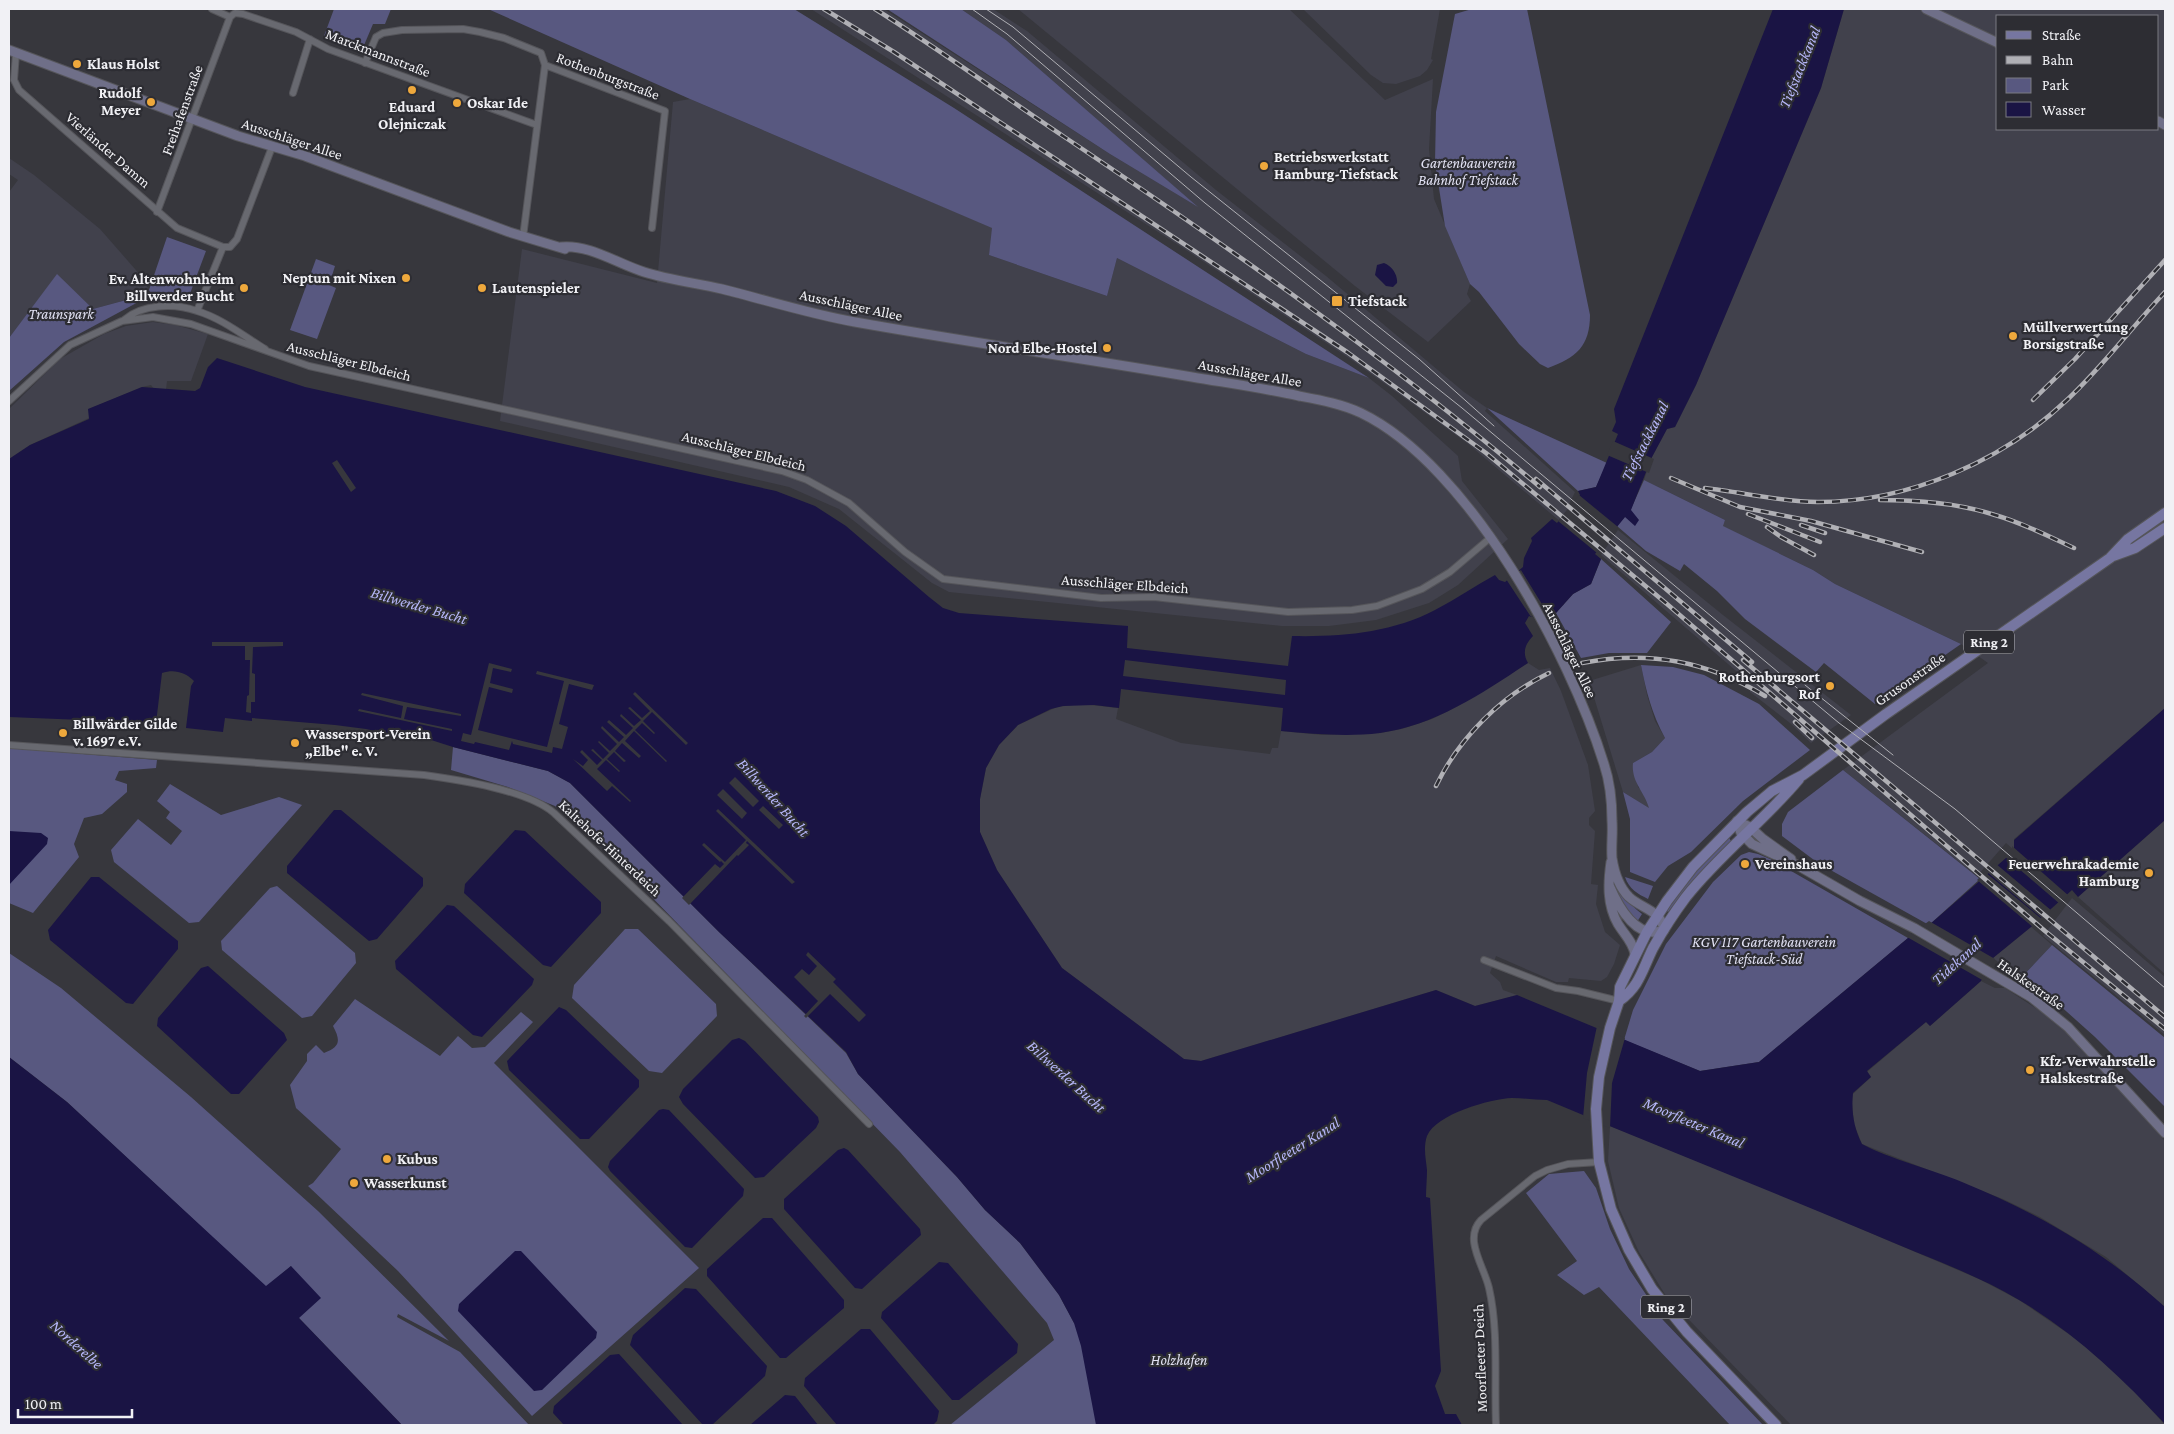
<svg xmlns="http://www.w3.org/2000/svg" width="2174" height="1434" font-family="'Crimson Pro',serif">
  <style>
    .built { fill: #41414c; fill-rule: evenodd }
    .green { fill: #585880 }
    .water { fill: #1a1444; fill-rule: evenodd }
    .pier { fill: #37373d }
    .lines { fill: none; stroke-linecap: round; stroke-linejoin: round }
    .street-casing { stroke: #55555a; stroke-width: 8 }
    .secondary-casing { stroke: #55555a; stroke-width: 11 }
    .primary-casing { stroke: #55555a; stroke-width: 12 }
    .street { stroke: #686970; stroke-width: 6 }
    .secondary { stroke: #6f6f88; stroke-width: 9 }
    .primary { stroke: #7676a1; stroke-width: 10 }
    .tram { stroke: #b0b0b5; stroke-width: 1 }
    .rail-casing { stroke: #b0b0b5; stroke-width: 4.5 }
    .rail { stroke: #2d2d33; stroke-width: 2.5; stroke-dasharray: 8; stroke-linecap: butt }
    .poi-dot { fill: #eea83c; stroke: #2d2d33; stroke-width: 2 }
    .labels { text-anchor: middle; stroke-width: 4.5; stroke-linejoin: round; paint-order: stroke }
    .shield { fill: #2d2d33; stroke: #b6b6bb; stroke-width: 1 }
    .shield-label { font-size: 14px; font-weight: bold; fill: #f1f1f5 }
    .street-label { font-size: 15px; fill: #f1f1f5; stroke: #2d2d33 }
    .poi-label { font-size: 15px; font-weight: bold; fill: #f1f1f5; stroke: #2d2d33; text-anchor: start }
    .park-label { font-size: 15px; font-style: italic; fill: #e1e1f3; stroke: #2d2d33 }
    .water-label { font-size: 16px; font-style: italic; fill: #b6b7f9; stroke: #2d2d33 }
  </style>
  <rect width="100%" height="100%" fill="#37373d"/>
  <path class="built" d="M811,9h73l226,145 85,51 -189,-165 -45,-31h32l34,22 189,159 110,86 138,116 23,16 -2,3 90,81 -6,12 5,4 -12,15 -95,-80 -118,-85 -169,-112z
    M1018,9h271l96,91 48,-21 -4,70 5,50 36,85 -3,10 4,7 -43,41 -73,-56z
    M1303,9h137l-9,50 2,1 -6,10 -7,6 -24,8 -13,-1 -12,-8z
    M1844,9h321v699l-151,131v11l-8,-7 -29,33 -134,-106 145,-107 -27,-19 -126,-60 -22,-14 -91,-44 3,-6 -81,-40 8,-23 15,-28 8,-2 21,-42 125,-297zM1998,16h160v113h-160z
    M690,99l303,129 -4,27 118,41 10,-38 189,96 63,24 23,18 66,60 4,25 46,58 -50,46 -29,18 -53,17 -47,6h-47l-333,-34 -17,-9 -93,-74 -50,-22 -289,-66 22,-172 135,34 16,-181z
    M9,158l25,17 66,54 42,48 7,13 -8,6 -48,13 -36,-34 -48,63v-146l9,-12 -9,-6z
    M153,322l22,3 33,9 -17,47h-24l-1,9 -8,4 -7,-9 -9,2 -53,22v9l-59,27 -21,14v-50l51,-50 44,-25 22,-8z
    M1618,530l105,85 128,100 -40,28 -21,-20 -40,-31 -1,-10 -148,-127z
    M1528,663l11,7 11,-2 11,23 27,74 7,46 -6,7v7l6,6 -4,53 7,1 -2,19 9,28 15,13 -6,19 -7,13 -6,4 -32,-3 -1,4h-12l-60,-26 -6,17 10,9 3,8 14,5 -42,11 -39,-16 -235,71 -17,-2 -122,-91 -65,-98 -17,-38v-33l6,-31 13,-23 19,-20 39,-18 24,-3 37,4 -2,11 65,24 89,11 2,-6h6l3,-17 41,4 59,-2 24,-5 27,-9 26,-13z
    M1641,665l6,30 8,26 10,17 -13,14 -19,11 5,24 7,7 5,15 -27,-17 -34,-111z
    M2165,820v154l-87,-77z
    M2072,898l93,79v58l-122,-99z
    M2031,927l21,18 -32,34 -27,-21z
    M1981,981l14,7h10l49,32 28,26 83,95v166l-59,-50 -66,-40 -37,-18 -141,-55 -8,-20 -2,-22 1,-8 18,-17 -4,-5 59,-50 4,4z
    M1610,1126l171,69 198,84 40,21 60,41 51,45 35,39h-374l-125,-129 -27,-44 -20,-44 -11,-47z"/>
  <path class="green" d="M334,9h57l-6,15h-12l-11,26 -38,-14z
    M488,9h306l160,99 415,270 -63,-24 -189,-96 -10,38 -118,-41 3,-27 -302,-129z
    M887,9h74l45,31 192,167 -88,-53z
    M1472,9h55l63,306c0,31 -14,43 -42,53l-8,-4 -21,-20 -40,-52 -9,-8 -25,-58 -10,-63 1,-51 19,-98z
    M167,237l39,14 -18,48 -33,2 -6,-11z
    M316,259l19,7 -6,19 7,3 -19,51 -27,-9z
    M57,274l36,35 48,-13 1,4 -78,42 -55,49v-53z
    M1487,408l120,55 -11,24 -18,4z
    M1644,480l81,40 -2,6 90,44 22,14 126,60 -86,60 -51,-41 -8,9 -71,-53 -28,-28 -33,-27 -4,7 -34,-20 -29,-25 13,-15z
    M1601,559l70,63 -24,31h-38l-28,5 -25,-45 17,-19 18,-10z
    M1641,665l32,2 31,8 55,29 51,46 -67,51 -52,51 -23,14 -13,16 -25,-10v-53l-7,-27 26,16c-5,-17 -18,-26 -16,-45l19,-11 13,-14c-13,-24 -19,-47 -24,-73z
    M453,747l95,24 22,12 149,149 127,121 12,21 99,103 28,33 35,33 39,52 15,28 190,102h-314l104,-85 -7,-17 -147,-171 -299,-307 -46,-39 -47,-19 -57,-17z
    M9,748l148,12 -1,8 -37,3 -4,9 12,4v8l-25,22 -18,4 -10,26 5,13 -46,56 -24,-10z
    M1843,770l137,109 -51,46 -111,-62 -36,-27v-12l6,-12z
    M170,784l51,31 58,-18 23,8 -103,117 -10,1 -75,-61 -3,-12 27,-31 33,26 11,-14 -16,-13 4,-6 -13,-11z
    M1728,836l3,5 -41,44 -22,27 -2,-2 32,-42z
    M1749,852l9,2 12,5 138,79 -149,124 -59,9 -76,-31 9,-30 33,-66 47,-62 28,-27z
    M1625,877l28,9 -5,13c-10,-5 -19,-10 -23,-22z
    M1614,880c7,14 16,25 28,34l-5,8c-11,-14 -19,-25 -23,-42z
    M277,886l78,67 1,10 -44,53 -10,2 -80,-68 -1,-9 49,-53z
    M625,929h13l78,75 1,12 -55,57 -13,-2 -77,-73 2,-13z
    M2052,945l113,93v69l-70,-70 -38,-34 -37,-24z
    M9,953l52,35 130,109 127,114 131,130 -51,-27 -1,3 63,35 69,73h-127l-103,-107 -8,-52 -25,21 -199,-185 -58,-45z
    M355,999l85,57 18,-20 14,12 13,-1 36,-35 12,10 -39,41 205,205 -167,148 -134,-145 -90,-85 5,-3 28,-34 -45,-41 -6,-23 17,-24v-7l9,-9 8,8c16,-6 17,-12 9,-27z
    M1584,1171l12,17 14,41 19,40 34,51 100,105h-33l-131,-138 -15,8 -27,-20 20,-14 -51,-68 23,-19z"/>
  <path class="water" d="M1773,9h71l-23,79 -125,297 -21,42 -8,2 -15,28 -21,53 8,10 -4,6 -10,-9 -30,37 6,5 -10,25 -18,10 -17,19 -5,-8 -6,-2 -3,2 3,4 -14,8 -2,-1 -4,7 8,13c-8,8 -11,17 -5,27 -45,30 -94,63 -148,70 -33,4 -66,1 -99,-2l2,-23 -162,-19 -2,19 -25,-3 -31,1 -12,3 -33,16 -19,20 -13,23 -6,31v33l17,38 65,98 122,91 17,2 235,-71 39,16 42,-11 183,76 59,-9 149,-124 21,-13 85,-74v-11l151,-132v112l-87,77 -6,-7 -41,37 -38,31 -12,23 -51,45 -4,-4 -59,49 4,6 -18,16c-2,18 1,35 9,51 28,15 69,25 100,38 78,32 140,68 203,125v117c-44,-47 -90,-91 -146,-124 -47,-28 -101,-46 -151,-68 -107,-45 -214,-87 -321,-132 -11,0 -23,-2 -35,-2 -22,1 -76,16 -85,38 -4,12 -1,23 0,34 0,9 -1,18 -1,27l4,1 11,173 -6,15 10,28h11l6,11h-366l-15,-79 -7,-23 -15,-28 -39,-52 -35,-33 -28,-33 -99,-103 -12,-22 -127,-120 -149,-149 -22,-12 -95,-24 -25,-8h-18l-44,-10 -31,-4 -83,-7v3l-27,-3 -2,14 -37,-4 5,-42 3,-5c-9,-9 -20,-12 -32,-8l-6,50 -147,-6v-258l21,-14 59,-26 -1,-10 54,-22 53,4 5,-3 8,-21 9,-9 88,29 471,104 39,15 31,20 83,71 14,11 16,5 169,13 -1,22 161,18 4,-30c49,1 99,-3 143,-26 21,-11 40,-24 60,-35l4,5 6,2 18,-15 1,-9 8,-17 -1,-3 21,-19 5,4 23,-28 -2,-4 18,-4 22,-53 -6,-3 4,-9 -2,-13zM1125,660l161,20 -1,15 -162,-19z
    M1384,263c8,3 14,12 13,20l-4,4 -7,-1 -11,-11 2,-10z
    M334,810h7l82,68v8l-46,53 -8,2 -82,-68v-7z
    M515,830l10,1 76,71v11l-50,54 -8,-2 -79,-72 1,-9z
    M9,831l32,2 7,5 -1,6 -38,41z
    M91,877h8l79,64v8l-45,55 -7,-1 -76,-63 -2,-10z
    M447,905l7,1 80,73 -2,6 -50,52 -9,-2 -77,-66 -1,-8z
    M208,966l76,67 3,7 -48,54h-8l-74,-68 1,-8 43,-50z
    M559,1007l7,3 73,70v7l-50,52h-9l-71,-69 -2,-9z
    M739,1038l6,3 73,76 1,5 -3,6 -52,49 -9,1 -72,-74 -4,-7 4,-8 49,-49z
    M9,1057l58,45 199,184 25,-20 30,32 -22,20 103,107h-393z
    M663,1109l6,1 75,79 -1,7 -51,52 -7,-1 -75,-76 -2,-4 2,-6 49,-51z
    M844,1148l4,2 72,79 1,6 -59,54 -7,-1 -71,-79v-10l54,-49z
    M763,1218h9l72,82v8l-58,50h-6l-73,-82v-7z
    M515,1251h6l76,81 -1,6 -54,52 -8,1 -76,-80 1,-7z
    M939,1262l9,1 70,81 -1,9 -58,47h-7l-71,-82 1,-6z
    M685,1288l11,1 71,77 -2,10 -53,49h-9l-73,-80 3,-10z
    M861,1329h9l69,82 -2,10 -4,4h-96l-33,-39 1,-8z
    M619,1354l64,71h-119l-11,-12 1,-7 56,-51z
    M785,1395l10,1 23,29h-68z"/>
  <path class="pier" d="M1613,441l41,18 -5,14 -42,-18z
    M337,460l19,28 -5,4 -19,-29z
    M1579,495l39,32 -21,26 -39,-32z
    M1521,570l24,39 -14,8 -25,-38z
    M212,642h71v4l-30,1 -1,26 3,1v28h-4v11l-5,-1 1,-16 2,-1 1,-35h-5v-14h-33z
    M489,663l23,6 -1,3 -18,-4 -3,15 23,6 -1,4 -23,-6 -11,43 69,17 17,-66 -28,-7 1,-3 57,14 -2,5 -23,-6 -10,40 9,3 -6,22 -9,-2 -1,6 -39,-9 -1,-3 -3,9 -34,-8 -1,2 -13,-3 2,-8 8,2z
    M635,692l53,51 -2,2 -34,-33 -9,9 12,12 -1,1 -12,-11 -7,7 32,31 -1,1 -32,-31 -9,10 16,15 -2,2 -17,-15 -7,8 11,10 -2,1 -10,-10 -7,7 13,12 -1,1 -13,-12 -9,9 34,32 -1,1 -18,-16 -5,5 -34,-32 10,7 5,-6 -8,-8 2,-2 15,15 5,-5 -11,-10 2,-1 10,10 6,-6 -11,-11 1,-1 11,10 7,-7 -16,-16 1,-2 17,16 5,-5 -17,-15 2,-2 17,15 7,-7 -13,-12 1,-2 13,12 7,-6 -13,-12 2,-1 12,11 8,-7 -17,-17z
    M362,693l99,21v2l-54,-9 -3,12 48,10v2l-94,-20 1,-2 42,9 2,-12 -42,-11z
    M735,777l24,24 -6,6 -24,-24z
    M723,789l24,24 -5,6 -25,-24z
    M763,806l20,19 -4,4 -20,-19z
    M718,809l77,73 -3,2 -45,-43 -1,2 3,2 -11,11 -1,-1 -48,50 -7,-7 33,-34 5,4 4,-4 -3,-3 -1,1 -18,-17 2,-2 21,19 21,-22 -30,-29z
    M2012,846l57,50 -9,8 -56,-48 8,-7z
    M1995,863l57,48 -9,8 -57,-48z
    M1985,872l58,48 -9,8 -57,-48z
    M1929,921l66,38 -3,6 -1,-1v3l-7,14 -77,-44z
    M808,952l28,27 -3,3 33,33 -7,7 -29,-28 -24,24 -2,-2 14,-15 -24,-24 8,-8 7,6 8,-9 -11,-11z
    M1597,1026l28,12 -13,45 -2,45 -27,-10 4,-45z"/>
  <g class="lines">
    <defs>
      <path id="street" d="M212,9l18,8
        M230,17l5,-4 8,1 53,18 32,17 209,76
        M16,53l-2,27 5,10 158,138 46,19h7l7,-8 35,-92
        M365,63l11,-26 7,-4 19,-3 61,-1 17,3 24,6 37,15 4,12 -22,172
        M545,65l120,46 -13,117
        M293,93l17,-54
        M157,212l73,-195
        M197,311l26,-64
        M124,320c18,-16 50,-17 73,-9 24,7 47,25 68,38
        M9,401l61,-56 52,-24 31,-4 38,7 118,42 473,105 25,9 42,23 56,49 38,27 158,19 53,-1 134,15 64,-2 25,-4 45,-17 28,-17 40,-34
        M9,745l415,30c36,5 103,15 130,38l115,108 200,203
        M1484,960l72,28 22,3 41,10
        M1496,1425c-2,-45 3,-93 -7,-137 -5,-22 -26,-49 -8,-68l54,-44 12,-6 21,-6 31,-2"/>
      <path id="secondary" d="M1926,9l72,34
        M9,50l229,86 67,20 204,76 56,17
        M2158,121l7,4
        M561,247c28,-3 57,17 83,25 25,8 52,11 78,17 44,11 88,25 133,33 112,20 225,36 337,55 35,6 71,11 107,19 21,4 43,8 62,17 108,52 209,241 243,351 6,18 8,38 8,57 1,12 -1,25 0,37 2,13 7,29 17,39 13,12 32,13 35,33 -28,11 -46,-24 -55,-45
        M1737,821l4,12 11,11 47,22 61,35 54,27 117,69 37,30 97,106
        M1737,821l13,6 13,12 28,20
        M1611,862c-3,21 -4,43 7,62 6,10 15,18 17,30"/>
      <path id="primary" d="M2113,556l22,-8 30,-20
        M1619,1001c21,-15 23,-31 34,-53 10,-18 21,-35 33,-51 34,-43 78,-76 113,-118
        M1776,1425l-89,-93 -35,-43 -23,-39 -18,-41 -12,-47 -3,-53 3,-32 11,-49 9,-27 1,-14 27,-55 20,-31 26,-34 54,-55 25,-21 31,-16 83,-61 224,-156 18,-19 37,-26"/>
    </defs>
    <use href="#street" class="street-casing"/>
    <use href="#secondary" class="secondary-casing"/>
    <use href="#primary" class="primary-casing"/>
    <use href="#street" class="street"/>
    <use href="#secondary" class="secondary"/>
    <use href="#primary" class="primary"/>
    <path class="tram" d="M972,9l35,25 198,169 257,205 377,315 116,86 210,179
      M986,9l27,18 178,150 228,182 75,67
      M1805,685l88,70"/>
    <defs>
      <path id="rail" d="M824,9l70,43 453,300 139,101 181,151 378,327 120,98
        M875,9c64,40 125,85 188,127 164,110 326,223 477,351
        M2033,400l42,-41 90,-99
        M1671,478l69,29 71,14 111,31
        M1536,479l216,183
        M1705,488c36,4 77,14 113,14 91,0 185,-41 250,-103 35,-33 64,-72 97,-107
        M1880,500c39,0 78,3 115,15 28,8 53,21 79,33
        M1748,514l72,28
        M1801,525l24,8
        M1767,527l14,10 33,18
        M1743,660l422,357
        M1582,663c67,-13 125,-2 183,33
        M1795,722l17,16
        M1436,786c23,-48 65,-90 113,-113"/>
    </defs>
    <use href="#rail" class="rail-casing"/>
    <use href="#rail" class="rail"/>
  </g>
  <g class="poi-dot">
    <circle cx="77" cy="64" r="5"/>
    <circle cx="412" cy="90" r="5"/>
    <circle cx="151" cy="102" r="5"/>
    <circle cx="457" cy="103" r="5"/>
    <circle cx="1264" cy="166" r="5"/>
    <circle cx="406" cy="278" r="5"/>
    <circle cx="244" cy="288" r="5"/>
    <circle cx="482" cy="288" r="5"/>
    <rect x="1331" y="295" width="12" height="12" rx="2.5"/>
    <circle cx="2013" cy="336" r="5"/>
    <circle cx="1107" cy="348" r="5"/>
    <circle cx="1830" cy="686" r="5"/>
    <circle cx="63" cy="733" r="5"/>
    <circle cx="295" cy="743" r="5"/>
    <circle cx="1745" cy="864" r="5"/>
    <circle cx="2149" cy="873" r="5"/>
    <circle cx="2030" cy="1070" r="5"/>
    <circle cx="387" cy="1159" r="5"/>
    <circle cx="354" cy="1183" r="5"/>
  </g>
  <g class="labels">
    <g class="shield">
      <rect x="1964" y="630.5" width="50" height="23" rx="4"/>
      <rect x="1641" y="1295.5" width="50" height="23" rx="4"/>
    </g>
    <g class="shield-label">
      <text x="1989" y="647">Ring 2</text>
      <text x="1666" y="1312">Ring 2</text>
    </g>
    <g class="street-label">
      <text transform="translate(378 53) rotate(21)" y="5">Marckmannstraße</text>
      <text transform="translate(608 76) rotate(21)" y="5">Rothenburgstraße</text>
      <text transform="translate(182 110) rotate(-70)" y="5">Freihafenstraße</text>
      <text transform="translate(292 139) rotate(18)" y="5">Ausschläger Allee</text>
      <text transform="translate(108 150) rotate(41)" y="5">Vierländer Damm</text>
      <text transform="translate(851 305) rotate(12)" y="5">Ausschläger Allee</text>
      <text transform="translate(349 361) rotate(14)" y="5">Ausschläger Elbdeich</text>
      <text transform="translate(1250 373) rotate(10)" y="5">Ausschläger Allee</text>
      <text transform="translate(744 451) rotate(14)" y="5">Ausschläger Elbdeich</text>
      <text transform="translate(1125 584) rotate(4)" y="5">Ausschläger Elbdeich</text>
      <text transform="translate(1570 650) rotate(64)" y="5">Ausschläger Allee</text>
      <text transform="translate(1910 679) rotate(-35)" y="5">Grusonstraße</text>
      <text transform="translate(610 848) rotate(43)" y="5">Kaltehofe-Hinterdeich</text>
      <text transform="translate(2031 984) rotate(35)" y="5">Halskestraße</text>
      <text transform="translate(1480 1358) rotate(-92)" y="5">Moorfleeter Deich</text>
    </g>
    <g class="poi-label">
      <text x="87" y="69">Klaus Holst</text>
      <text x="141" y="98" text-anchor="end">Rudolf<tspan x="141" dy="17">Meyer</tspan></text>
      <text x="467" y="108">Oskar Ide</text>
      <text x="412" y="112" text-anchor="middle">Eduard<tspan x="412" dy="17">Olejniczak</tspan></text>
      <text x="1274" y="162">Betriebswerkstatt<tspan x="1274" dy="17">Hamburg-Tiefstack</tspan></text>
      <text x="396" y="283" text-anchor="end">Neptun mit Nixen</text>
      <text x="234" y="284" text-anchor="end">Ev. Altenwohnheim<tspan x="234" dy="17">Billwerder Bucht</tspan></text>
      <text x="492" y="293">Lautenspieler</text>
      <text x="1348" y="306">Tiefstack</text>
      <text x="2023" y="332">Müllverwertung<tspan x="2023" dy="17">Borsigstraße</tspan></text>
      <text x="1097" y="353" text-anchor="end">Nord Elbe-Hostel</text>
      <text x="1820" y="682" text-anchor="end">Rothenburgsort<tspan x="1820" dy="17">Rof</tspan></text>
      <text x="73" y="729">Billwärder Gilde<tspan x="73" dy="17">v. 1697 e.V.</tspan></text>
      <text x="305" y="739">Wassersport-Verein<tspan x="305" dy="17">„Elbe" e. V.</tspan></text>
      <text x="1755" y="869">Vereinshaus</text>
      <text x="2139" y="869" text-anchor="end">Feuerwehrakademie<tspan x="2139" dy="17">Hamburg</tspan></text>
      <text x="2040" y="1066">Kfz-Verwahrstelle<tspan x="2040" dy="17">Halskestraße</tspan></text>
      <text x="397" y="1164">Kubus</text>
      <text x="364" y="1188">Wasserkunst</text>
    </g>
    <g class="park-label">
      <text x="1468" y="168">Gartenbauverein<tspan x="1468" dy="17">Bahnhof Tiefstack</tspan></text>
      <text x="61" y="319">Traunspark</text>
      <text x="1764" y="947">KGV 117 Gartenbauverein<tspan x="1764" dy="17">Tiefstack-Süd</tspan></text>
      <text x="1179" y="1365">Holzhafen</text>
    </g>
    <g class="water-label">
      <text transform="translate(1799 67) rotate(-68)" y="6">Tiefstackkanal</text>
      <text transform="translate(1644 441) rotate(-63)" y="6">Tiefstackkanal</text>
      <text transform="translate(419 605) rotate(16)" y="6">Billwerder Bucht</text>
      <text transform="translate(774 797) rotate(48)" y="6">Billwerder Bucht</text>
      <text transform="translate(1956 961) rotate(-42)" y="6">Tidekanal</text>
      <text transform="translate(1067 1076) rotate(42)" y="6">Billwerder Bucht</text>
      <text transform="translate(1694 1122) rotate(23)" y="6">Moorfleeter Kanal</text>
      <text transform="translate(1292 1149) rotate(-32)" y="6">Moorfleeter Kanal</text>
      <text transform="translate(77 1344) rotate(42)" y="6">Norderelbe</text>
    </g>
  </g>
  <rect width="2174" height="1434" fill="none" stroke="#f1f1f5" stroke-width="20"/>
  <rect x="1996" y="15" width="162" height="115" fill="#2d2d33" stroke="#7b7b81"/>
  <rect x="2006" y="31" width="25" height="8" fill="#7676a1" stroke="#7b7b81"/>
  <text x="2042" y="40" font-size="15" fill="#f1f1f5">Straße</text>
  <rect x="2006" y="56" width="25" height="8" fill="#b0b0b5" stroke="#7b7b81"/>
  <text x="2042" y="65" font-size="15" fill="#f1f1f5">Bahn</text>
  <rect x="2006" y="78" width="25" height="15" fill="#585880" stroke="#7b7b81"/>
  <text x="2042" y="90" font-size="15" fill="#f1f1f5">Park</text>
  <rect x="2006" y="102" width="25" height="15" fill="#1a1444" stroke="#7b7b81"/>
  <text x="2042" y="115" font-size="15" fill="#f1f1f5">Wasser</text>
  <path d="M18 1409v8h114v-8" fill="none" stroke="#f1f1f5" stroke-width="2.5"/>
  <text x="25" y="1409" font-size="15" fill="#f1f1f5" stroke="#2d2d33" stroke-width="4" paint-order="stroke">100 m</text>
</svg>
